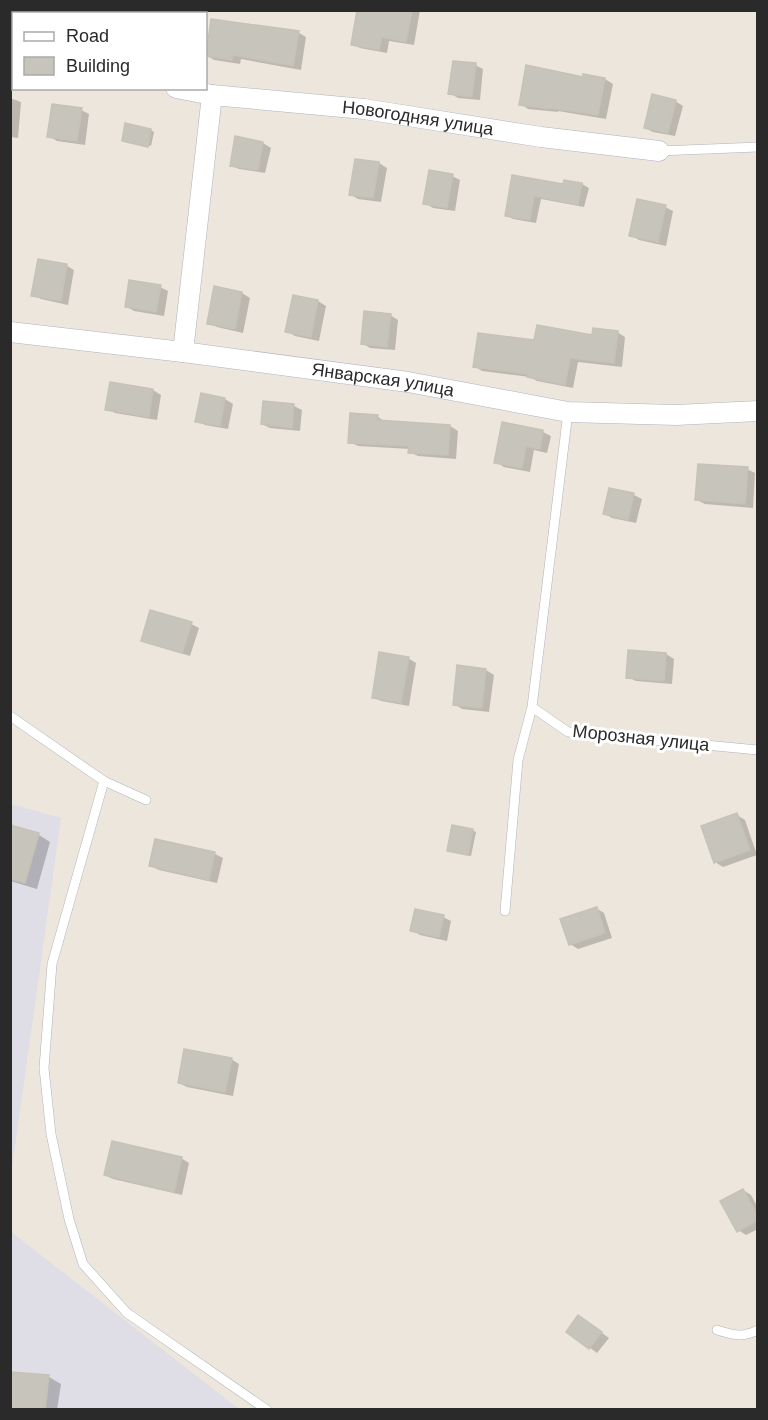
<svg xmlns="http://www.w3.org/2000/svg" width="768" height="1420" font-family="Helvetica,sans-serif">
  <style>
    .industrial { fill: #dfdde5 }
    .shadow { fill: #0003 }
    .building { fill: #c7c4bb; stroke: #c7c2b6; stroke-width: 1.5 }
    .lines { fill: none; stroke-linecap: round; stroke-linejoin: round }
    .service-casing { stroke: #b0b3be; stroke-width: 10 }
    .minor-casing { stroke: #b0b3be; stroke-width: 21 }
    .service { stroke: #fff; stroke-width: 9 }
    .minor { stroke: #fff; stroke-width: 20 }
    .labels { text-anchor: middle; stroke-width: 6; stroke-linejoin: round; paint-order: stroke }
    .street-label { font-size: 18px; fill: #2a2a2a; stroke: #fff }
  </style>
  <rect width="100%" height="100%" fill="#ece6dd"/>
  <path class="industrial" d="M11,804l50,14 -50,357z
    M11,1232l228,177h-228z"/>
  <path class="shadow" d="M50,10h33l-1,4h-32z
    M389,10h31l-6,35 -25,-4 -2,12 -27,-5 -8,-4z
    M299,33l7,4 -5,33 -60,-11 -1,5 -26,-4 -8,-5z
    M475,65l8,4 -3,31 -22,-2 -8,-5z
    M585,76l20,3 8,5 -7,35 -48,-8v1l-30,-3 -7,-5 63,-25z
    M10,98l11,4 -3,36 -8,-1z
    M675,101l8,5 -8,30 -22,-4 -8,-4z
    M81,110l8,4 -4,31 -28,-4 -8,-5z
    M127,125l24,5 3,2 -3,14 -26,-5z
    M236,138l27,5 8,5 -6,25 -26,-4 -8,-4z
    M379,163l8,5 -6,34 -23,-3 -8,-5z
    M452,176l8,4 -5,31 -22,-3 -8,-5z
    M513,177l52,9v-5l17,3 7,4 -5,19 -43,-8 -5,24 -23,-4 -7,-4z
    M665,207l8,4 -7,35 -27,-6 -8,-5z
    M67,266l7,4 -6,35 -27,-6 -8,-4z
    M160,287l8,4 -4,25 -30,-5 -8,-5z
    M215,288l27,5 8,5 -7,35 -26,-6 -8,-4z
    M318,301l8,5 -7,35 -24,-5 -8,-5z
    M390,315l8,5 -3,30 -25,-2 -8,-5z
    M617,332l8,5 -3,30 -44,-5 -5,26 -36,-7 -7,-4 -48,-6 -8,-5 61,-24 59,-5z
    M111,384l42,6 8,5 -4,25 -42,-7 -8,-4z
    M225,399l8,5 -5,25 -23,-4 -8,-4z
    M294,406l8,4 -2,21 -30,-3 -8,-4z
    M377,416l8,6 65,4 8,5 -2,28 -38,-3 -8,-4v-3l-52,-3 -8,-4z
    M503,424l40,8 8,4 -4,17 -13,-3 -4,22 -26,-5 -8,-5z
    M747,469l8,4 -2,35 -48,-4 -8,-4z
    M610,490l24,5 8,4 -6,24 -24,-5 -8,-5z
    M191,624l8,4 -9,28 -40,-12 -8,-4z
    M666,654l8,5 -2,25 -36,-3 -8,-4z
    M408,658l8,5 -7,43 -28,-5 -8,-4z
    M486,670l8,5 -5,37 -27,-3 -8,-5z
    M737,815l8,5 12,35 -34,12 -8,-5z
    M10,827l29,8 11,7 -13,47 -27,-8z
    M472,830l4,2 -5,24 -19,-4 -3,-2z
    M156,841l59,13 8,4 -6,25 -58,-13 -8,-4z
    M596,908l8,5 8,25 -34,11 -8,-5z
    M443,917l8,4 -4,20 -27,-6 -8,-5z
    M231,1059l8,5 -6,32 -46,-9 -8,-4z
    M181,1158l8,5 -7,32 -69,-16 -8,-4z
    M743,1190l8,5 7,13v21l-12,6 -8,-5z
    M587,1322l22,16 -12,15 -29,-21z
    M49,1377l12,7 -4,26h-47z"/>
  <path class="building" d="M357,10h55l-6,32 -24,-5 -3,13 -28,-5z
    M211,19l88,12 -6,35 -60,-11 -1,5 -26,-4z
    M453,61l23,2 -4,34 -24,-3z
    M526,65l57,12v-3l22,4 -7,37 -48,-7v1l-31,-4z
    M652,94l24,6 -8,33 -24,-5z
    M52,104l30,4 -5,33 -30,-4z
    M125,123l26,6 -3,18 -26,-6z
    M235,136l28,6 -5,28 -28,-4z
    M355,159l24,3 -6,36 -24,-3z
    M429,170l24,4 -6,34 -24,-4z
    M512,175l51,9 1,-4 18,3 -4,22 -44,-9 -4,24 -25,-4z
    M637,199l29,6 -8,37 -29,-6z
    M38,259l29,5 -6,37 -30,-5z
    M129,280l32,5 -5,27 -31,-5z
    M214,286l28,6 -7,37 -28,-5z
    M293,295l25,5 -7,37 -26,-5z
    M364,311l27,3 -4,33 -26,-3z
    M537,325l55,10 1,-7 25,3 -4,32 -44,-5 -5,27 -38,-8 1,-3 -55,-7 5,-34 56,7z
    M110,382l43,7 -4,28 -44,-7z
    M201,393l24,5 -5,28 -25,-4z
    M263,401l31,3 -2,24 -31,-4z
    M350,413l28,2 -1,5 73,5 -2,30 -40,-2 1,-7 -61,-3z
    M502,422l41,8 -3,19 -14,-3 -4,22 -28,-5z
    M698,464l50,3 -3,37 -50,-4z
    M609,488l25,5 -6,27 -25,-6z
    M150,610l42,12 -10,31 -41,-12z
    M628,650l38,3 -2,28 -38,-3z
    M379,652l30,5 -8,46 -29,-5z
    M457,665l29,4 -4,39 -29,-3z
    M737,813l13,37 -36,13 -13,-37z
    M10,825l29,8 -14,50 -15,-4z
    M452,825l21,4 -5,26 -21,-4z
    M155,839l60,13 -6,28 -60,-14z
    M597,907l8,26 -36,12 -9,-26z
    M415,909l29,6 -5,22 -29,-6z
    M184,1049l48,9 -7,34 -47,-9z
    M112,1141l70,16 -8,35 -70,-17z
    M743,1189l15,27v4l-21,12 -17,-31z
    M578,1315l24,17 -13,17 -23,-17z
    M10,1372l39,3 -4,35h-35z"/>
  <g class="lines">
    <defs>
      <path id="service" d="M659,151l99,-4
        M532,707l36,25 190,18
        M10,716l94,65 -52,183 -8,104 7,66 18,85 14,45 44,49 140,97
        M104,781l42,19
        M505,911l13,-151 14,-53 36,-295
        M717,1330c17,5 25,8 41,0"/>
      <g id="minor">
        <path d="M10,60h4"/>
        <path id="s1" d="M176,88l36,7 152,14 177,28 118,14"/>
        <path id="s2" d="M10,332l173,20 225,30 160,30 108,3 82,-4"/>
        <path d="M183,352l29,-257"/>
      </g>
    </defs>
    <use href="#service" class="service-casing"/>
    <use href="#minor" class="minor-casing"/>
    <use href="#service" class="service"/>
    <use href="#minor" class="minor"/>
  </g>
  <g class="labels">
    <g class="street-label">
      <text dy="6" stroke="none"><textPath href="#s1" startOffset="244">Новогодняя улица</textPath></text>
      <text dy="6" stroke="none"><textPath href="#s2" startOffset="376">Январская улица</textPath></text>
      <text transform="translate(641 738) rotate(6)" y="6">Морозная улица</text>
    </g>
  </g>
  <rect width="768" height="1420" fill="none" stroke="#2a2a2a" stroke-width="24"/>
  <rect x="12" y="12" width="195" height="78" fill="#ffffff" stroke="#aaaaaa" stroke-width="1.5"/>
  <rect x="24" y="32" width="30" height="9" fill="#ffffff" stroke="#aaaaaa" stroke-width="1.5"/>
  <text x="66" y="42" font-size="18" fill="#2a2a2a">Road</text>
  <rect x="24" y="57" width="30" height="18" fill="#c7c4bb" stroke="#aaaaaa" stroke-width="1.5"/>
  <text x="66" y="72" font-size="18" fill="#2a2a2a">Building</text>
</svg>
